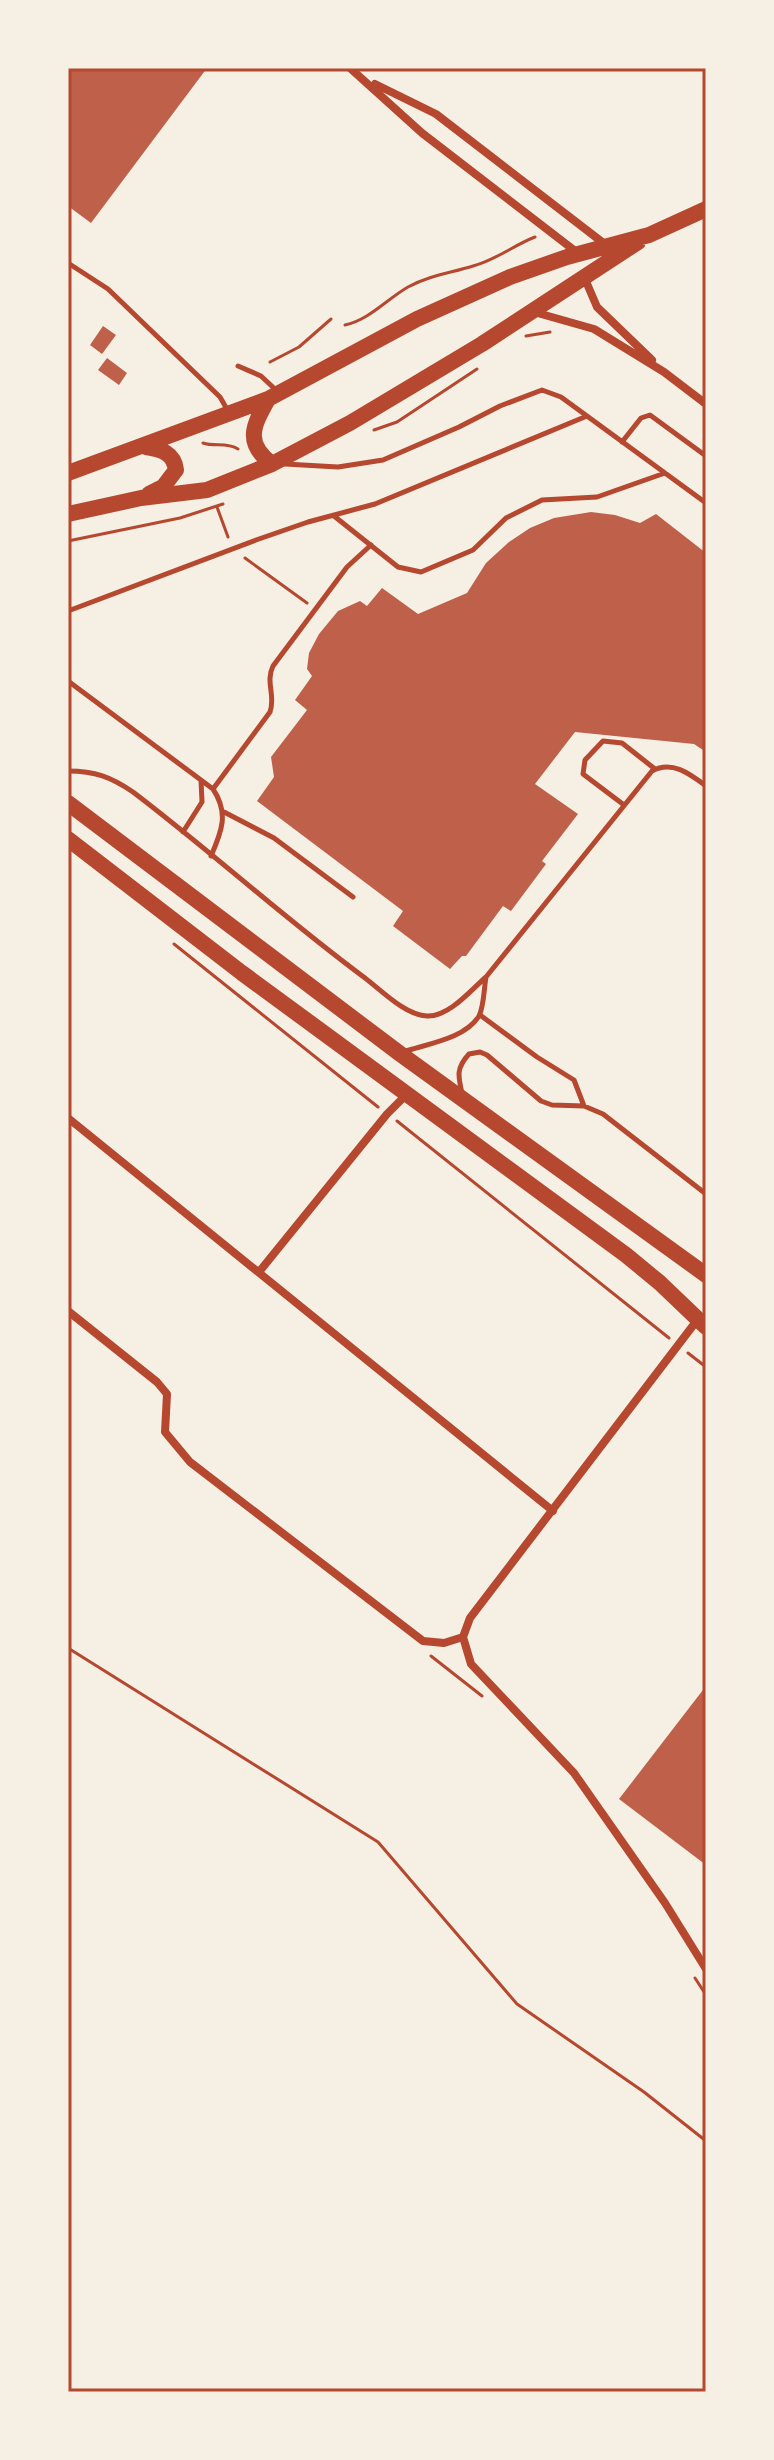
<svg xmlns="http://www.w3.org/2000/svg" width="774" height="2460" font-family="Manrope,sans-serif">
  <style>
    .building { fill: #bf614a }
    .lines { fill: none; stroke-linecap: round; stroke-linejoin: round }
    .path { stroke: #b5482f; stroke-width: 3 }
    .service { stroke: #b5482f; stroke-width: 5 }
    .minor { stroke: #b5482f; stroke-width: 8 }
    .primary { stroke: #b5482f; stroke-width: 16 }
    .neatline { fill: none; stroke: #b5482f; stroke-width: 3 }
  </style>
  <rect width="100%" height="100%" fill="#f6efe4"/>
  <path class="building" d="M68,68h139l-116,155 -23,-17z
    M103,326l13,9 -14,19 -12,-9z
    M107,358l20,15 -8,12 -21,-15z
    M591,512l24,3 25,8 16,-9 50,39v199l-12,-8 -119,-12 -40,52 43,30 -36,47 4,3 -35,47 -8,-5 -37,50h-4l-12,13 -57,-43 10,-15 -146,-110 17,-24 -3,-20 36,-47 -12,-10 17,-24 -5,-7 2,-16 10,-19 19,-23 22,-10 7,5 15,-18 36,26 49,-21 19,-30 23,-21 21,-14 24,-10z
    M706,1686v179l-87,-66z"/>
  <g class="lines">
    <path class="path" d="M345,325c24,-5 42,-26 63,-38 22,-12 43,-14 65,-21 23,-6 41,-21 62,-29
      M526,336l24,-4
      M270,362l29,-15 32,-28
      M374,430l23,-8 80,-53
      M203,443c11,4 24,-1 35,6
      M217,507l11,30
      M68,541l112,-23 43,-14
      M245,558l62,45
      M174,944l204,163
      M397,1121l272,217
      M688,1353l18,14
      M68,1648l310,194 139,162 127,88 62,49
      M431,1656l51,40
      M695,1978l11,17"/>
    <path class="service" d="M68,263l40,26 112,108 8,14
      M238,366l23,10 16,15
      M622,442l19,-24 9,-3 56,41
      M285,464l53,3 45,-7 76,-33 41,-21 42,-16 19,7 145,106
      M334,516l64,51 23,5 52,-22 33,-32 36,-18 55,-3 68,-24
      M68,611l188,-71 52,-18 67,-18 212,-88
      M68,681l145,108c16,24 9,42 -2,67
      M68,771c27,0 43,6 65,21 79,60 152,127 232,186 17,13 40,37 62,38 22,1 44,-26 59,-39
      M213,789l57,-77c6,-16 -5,-30 3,-46l74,-99 24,-22
      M624,805l-41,-31 2,-14 18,-19 19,2 33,26
      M224,812l50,26 79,59
      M183,832l19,-30 -1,-22
      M480,1015l57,42 37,23 10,26
      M403,1052c23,-8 62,-13 76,-36 5,-10 5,-28 7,-39l166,-206c20,-11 38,3 54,15
      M462,1093c-4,-17 -6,-25 7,-39l11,-2 7,3 54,46 11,4 32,1 19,8 103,80"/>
    <path class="minor" d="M350,68l72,65 157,121
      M375,84l61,30 170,131
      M585,279l12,28 55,53
      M534,312l60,17 70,43 42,32
      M68,1118l485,393
      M259,1272l128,-158 20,-20
      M68,1311l89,71 10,12 -2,38 25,30 233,179 21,2 19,-6
      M698,1319l-228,299 -7,19 8,27 103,109 91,130 41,66"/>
    <path class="primary" d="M268,399c-15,27 -24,44 4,65
      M146,447c15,2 28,6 30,23l-13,17 -14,7
      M68,473l200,-74 149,-80 93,-42 57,-20 82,-22 57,-26
      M68,514l73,-16 66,-8 65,-26 78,-41 132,-79 156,-102
      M68,803l331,250 307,222
      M68,839l174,134 384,282 34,28 46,44"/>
  </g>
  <rect width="774" height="2460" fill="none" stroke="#f6efe4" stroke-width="140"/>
  <rect x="70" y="70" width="634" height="2320" class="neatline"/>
</svg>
